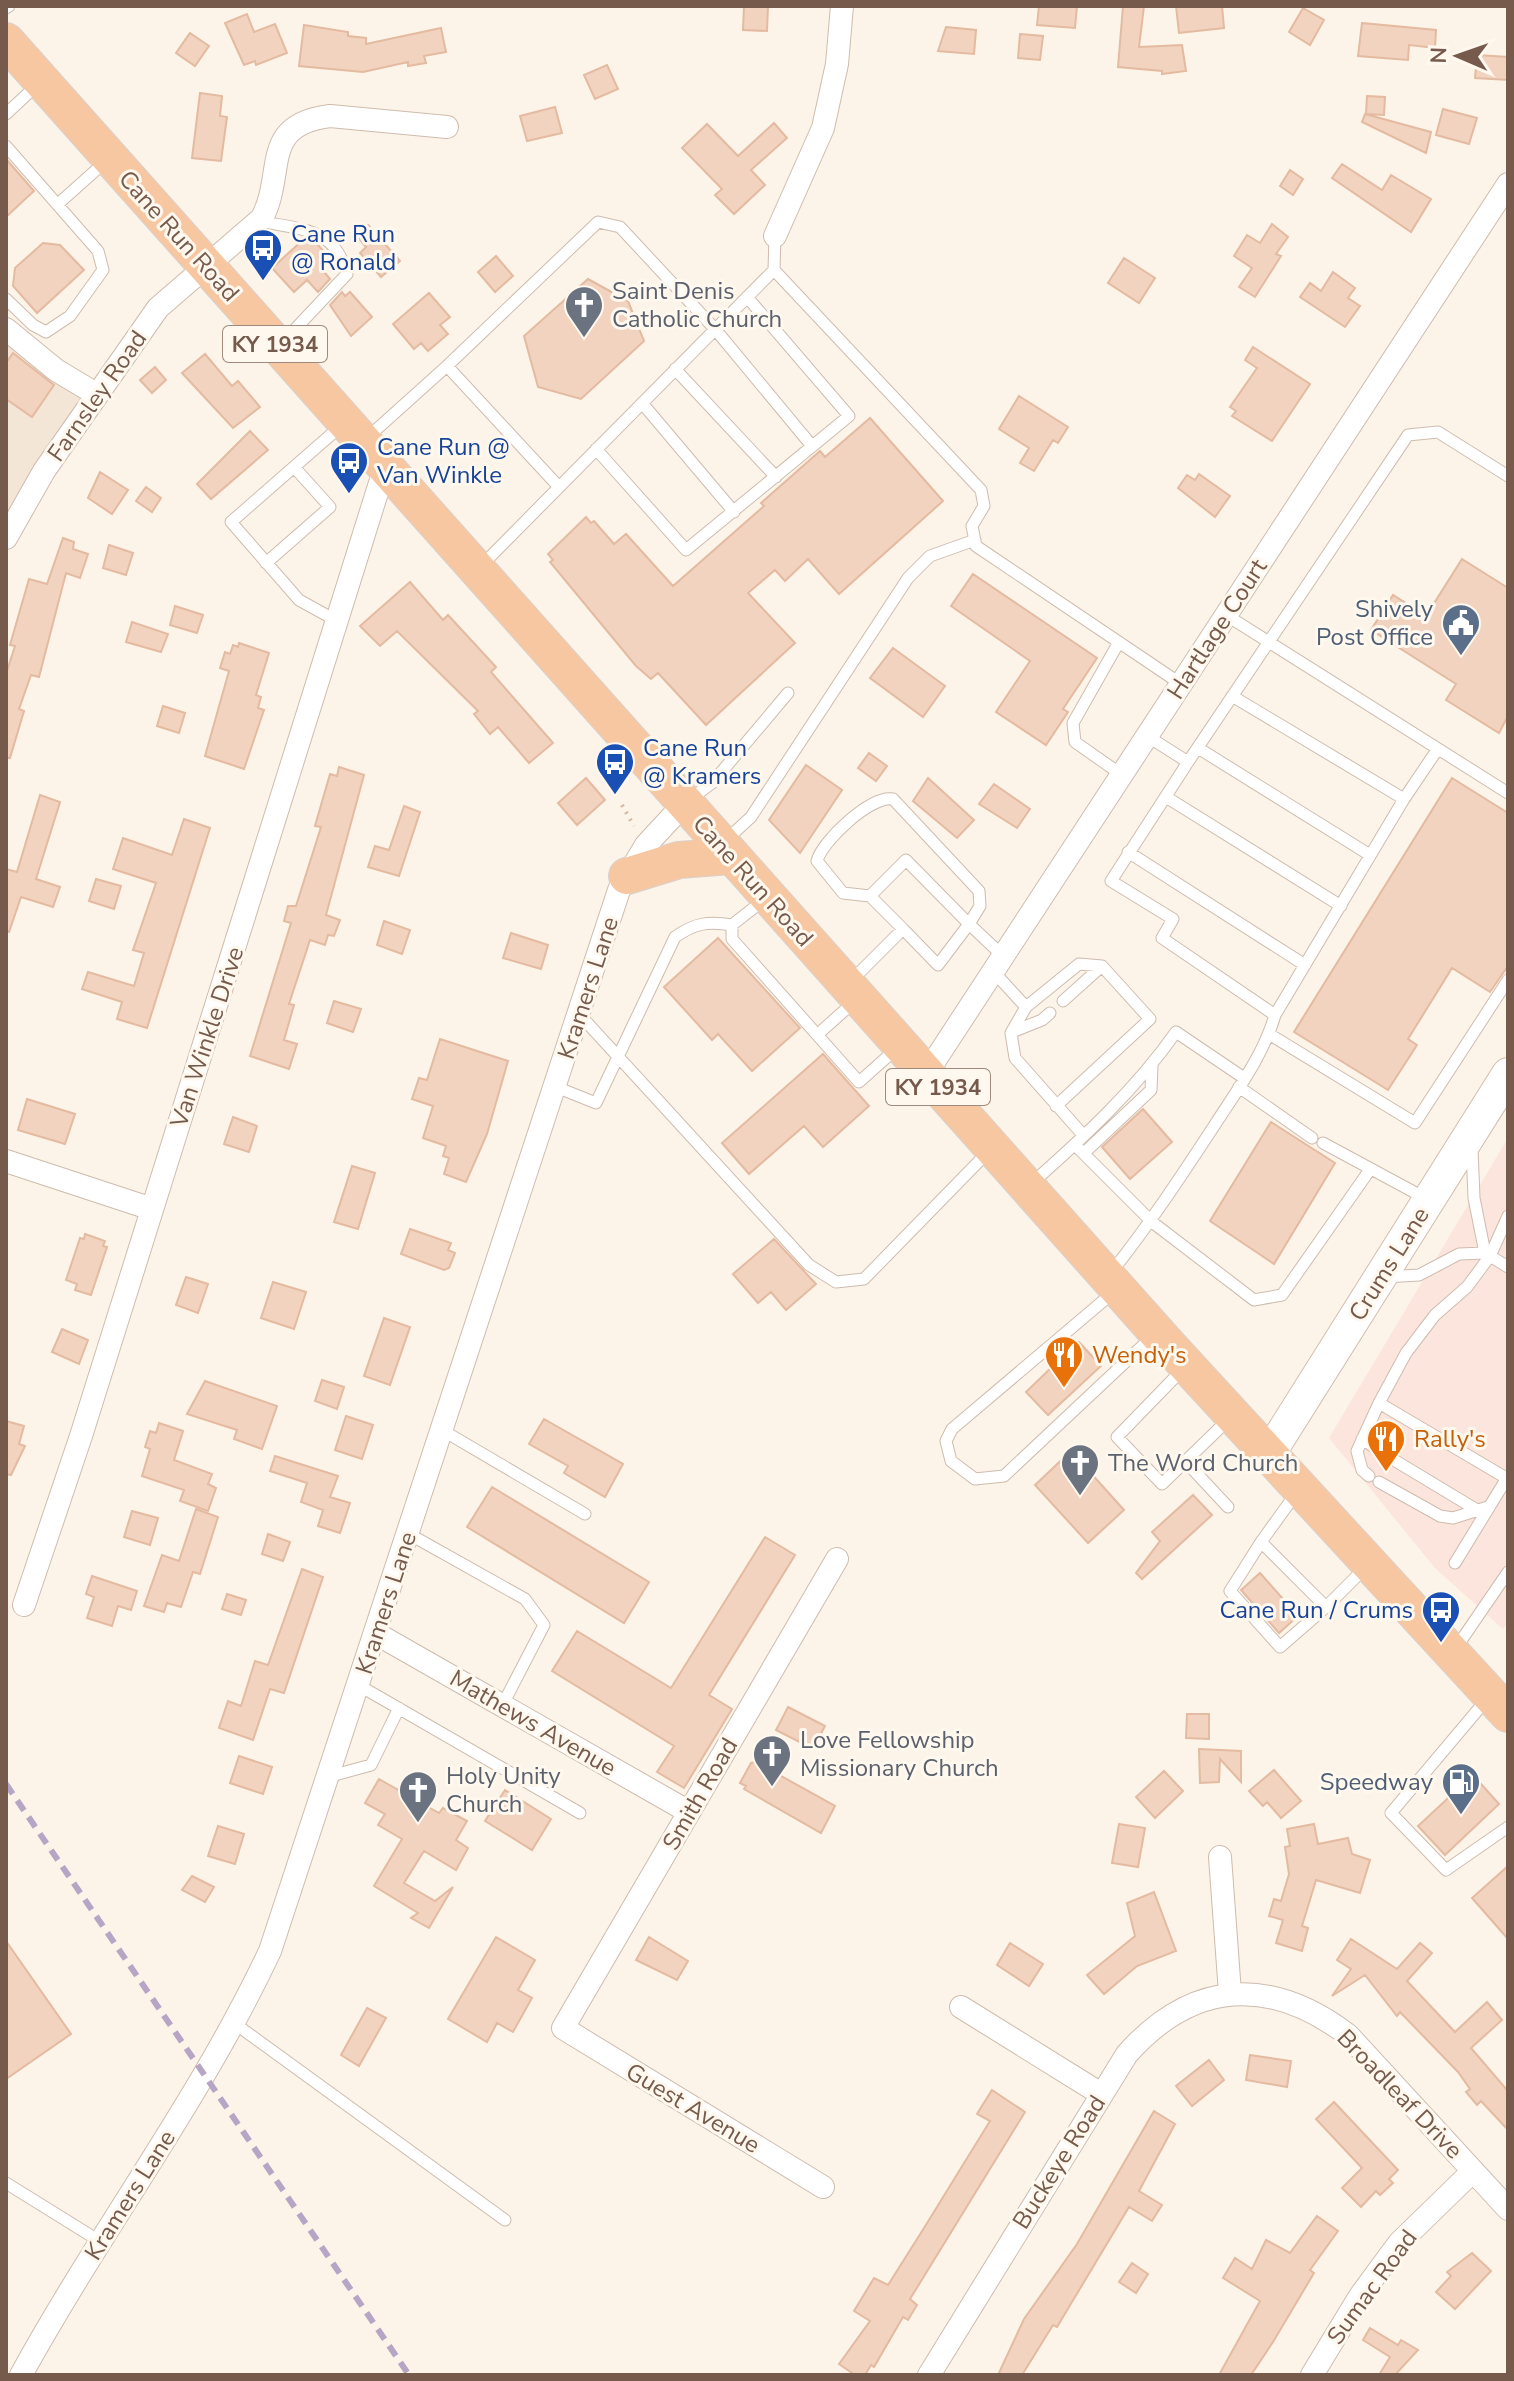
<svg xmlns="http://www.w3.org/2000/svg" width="1514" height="2381" font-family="'Nunito Sans',sans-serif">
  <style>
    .residential { fill: #f4e6d6 }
    .commercial { fill: #fce5dc }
    .building { fill: #f1d3c0; stroke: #e4baa0; stroke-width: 2 }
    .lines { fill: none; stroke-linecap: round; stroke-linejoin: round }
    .service-casing { stroke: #cebcae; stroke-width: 13 }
    .minor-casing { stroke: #cebcae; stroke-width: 24 }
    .secondary-casing { stroke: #d3beae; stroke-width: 34 }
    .trunk-casing { stroke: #d9d1cd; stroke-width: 38 }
    .path { stroke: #d7b6a2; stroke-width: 4; stroke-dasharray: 2 6; stroke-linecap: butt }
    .service { stroke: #fff; stroke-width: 11 }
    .minor { stroke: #fff; stroke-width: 22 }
    .secondary { stroke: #fff; stroke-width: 32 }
    .trunk { stroke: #f7c7a1; stroke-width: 36 }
    .rail { stroke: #b7a5c6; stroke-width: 6; stroke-dasharray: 12 8; stroke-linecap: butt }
    .labels { text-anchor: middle; stroke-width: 6; stroke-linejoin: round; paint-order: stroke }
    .shield { fill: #fff8ee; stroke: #9f8a7d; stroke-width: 2 }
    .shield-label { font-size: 22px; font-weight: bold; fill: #765b4c }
    .transit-label { font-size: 24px; fill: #164399; stroke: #fff8ee; text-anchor: start }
    .street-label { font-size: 24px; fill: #765b4c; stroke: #fff8ee }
    .worship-label { font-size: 24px; fill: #5b616d; stroke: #fff8ee; text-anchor: start }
    .service-label { font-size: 24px; fill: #4e5e75; stroke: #fff8ee; text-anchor: end }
    .food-label { font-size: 24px; fill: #c56008; stroke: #fff8ee; text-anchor: start }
  </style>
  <rect width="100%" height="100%" fill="#fcf4e8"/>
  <path class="residential" d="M6,318l43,36 46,26 -89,134z"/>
  <path class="commercial" d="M1508,1138v484l-5,7 -68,-61 -106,-130z"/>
  <path class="building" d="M744,6h24l-1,25 -24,-1z
    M1039,6h38l-2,22 -38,-3z
    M1123,6h21l-5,41 43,-2 4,26 -24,3v-3l-44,-4z
    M1176,6h46l2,22 -45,5z
    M1303,8l21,12 -14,25 -21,-13z
    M247,14l7,18 21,-8 12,29 -31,12 -1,-4 -11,4 -19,-42z
    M1362,23l74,7 -1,18 -26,-3 -1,15 -50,-4z
    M304,25l44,7v4l18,2v6l75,-16 5,24 -22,4 2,7 -18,3v-4l-45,10 -64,-6z
    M946,27l30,3 -2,24 -36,-3z
    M190,33l19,13 -14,20 -19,-13z
    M1020,34l23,2 -3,24 -22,-2z
    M1477,55l31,2v23l-33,-2z
    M607,65l11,24 -23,10 -11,-24z
    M200,93l22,3 -2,20 7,1 -6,44 -29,-3z
    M1367,96l18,1 -1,18 -18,-1z
    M555,107l7,26 -35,8 -7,-25z
    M1443,109l34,9 -8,26 -33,-9z
    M1365,114l66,18 -5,21 -64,-31z
    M774,123l13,15 -36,32 14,15 -31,29 -19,-19 7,-6 -40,-41 25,-24 31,32z
    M6,159l28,32 -28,26z
    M1342,164l40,26 9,-15 40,24 -20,33 -79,-54z
    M1290,170l13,9 -10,16 -13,-9z
    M1272,224l16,13 -12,17 5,2 -26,41 -16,-10 13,-19 -18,-12 13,-21 13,8z
    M368,225l32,36 -19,16 -21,-24 6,-6 -10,-12z
    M304,239l13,5 14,15 -10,9 9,11 -12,13 -11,-12 -13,12 -22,-24z
    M43,243l17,2 24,25 -47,43 -24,-27 2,-18z
    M496,256l17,20 -18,16 -17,-20z
    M1124,258l31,20 -16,25 -31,-20z
    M1333,272l22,16 -7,10 12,8 -15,21 -45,-30 10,-14 11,8z
    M588,279l40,22 16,40 -63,58 -43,-12 -14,-51z
    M342,292l3,4 5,-4 22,25 -21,19 -21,-31z
    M429,293l21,24 -10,8 8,9 -20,17 -7,-8 -7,6 -21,-25z
    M1253,347l57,37 -38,57 -40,-25 4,-5 -6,-4 27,-39 -12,-8z
    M13,353l41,32 -22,32 -26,-18v-36z
    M205,354l27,32 6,-5 22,26 -27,21 -51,-55z
    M155,367l11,13 -14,13 -12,-13z
    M1019,396l49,31 -10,16 -5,-3 -19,31 -14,-8 9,-15 -30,-19z
    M870,418l73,83 -104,93 -31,-35 -23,22 -10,-11 -27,23 47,50 -89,82 -48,-52 -7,6 -15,-13 -86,-104 3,-2 -5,-6 38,-37 5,6 3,-2 20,23 12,-10 47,52 91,-80 -3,-3 51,-45 8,-7 5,6z
    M250,431l18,19 -57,49 -14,-15z
    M100,472l28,18 -16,24 -24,-16z
    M1199,474l31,22 -15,21 -37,-29 9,-13 8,5z
    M146,487l15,11 -9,14 -16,-11z
    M63,538l11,4 -1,7 15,5 -8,24 -14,-5 -27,104 -8,-2 -12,34 5,2 -14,47h-4v-84l9,-28 -5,-1 19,-66 18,5z
    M109,545l24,8 -7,22 -23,-7z
    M1462,559l46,29v128l-9,17 -53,-33 10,-16 -85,-54 22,-35 33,21z
    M973,574l124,84 -34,51 5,3 -22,33 -50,-33 34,-51 -79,-55z
    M410,582l33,38 5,-5 48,52 -5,5 62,71 -24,20 -31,-36 -8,7 -16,-20 4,-3 -81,-80 -17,15 -20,-20z
    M175,606l28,9 -6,18 -27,-8z
    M132,622l36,12 -7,18 -35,-10z
    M239,643l30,10 -13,42 5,2 -3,11 6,2 -20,59 -39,-13 24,-85 -9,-3 5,-16 5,2 3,-9 5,2z
    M893,648l52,38 -22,31 -53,-39z
    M163,706l22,7 -6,20 -22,-7z
    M869,753l18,13 -11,15 -18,-13z
    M806,765l36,25 -42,63 -31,-33z
    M339,767l25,8 -38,140 14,5 -6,16 -6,-1 -3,10 -15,-5 -21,64 5,1 -10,35 13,4 -8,25 -39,-13 41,-133 -7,-2 4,-15h8l25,-79 -6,-1 15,-52 7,2z
    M586,778l19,22 -28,25 -19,-22z
    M928,778l46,42 -17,18 -44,-37z
    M1452,778l56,35v153l-18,26 -38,-24 -44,71 9,6 -29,45 -94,-58z
    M994,784l36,25 -13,19 -38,-24z
    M40,795l20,7 -24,77 24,8 -7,20 -32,-10 -12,35 -3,-1v-62l11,3z
    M404,806l16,6 -21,64 -31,-9 7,-21 14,4z
    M184,819l26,9 -63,200 -30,-9 5,-17 -40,-13 6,-17 46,14 10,-33 -11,-3 23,-67 -43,-14 10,-31 49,17z
    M96,879l25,7 -7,23 -25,-8z
    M384,921l26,9 -8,24 -25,-9z
    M511,933l37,12 -7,24 -38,-11z
    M718,938l82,90 -48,43 -34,-37 -6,6 -48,-53z
    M334,1001l27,8 -8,23 -26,-9z
    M440,1039l68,22 -21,73 -21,48 -22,-8 5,-16 -6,-2 3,-10 -23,-8 10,-32 -21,-7 7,-21 8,2z
    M823,1054l46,52 -46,41 -19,-21 -55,48 -27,-31z
    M27,1099l48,15 -10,30 -47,-14z
    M1143,1109l29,33 -42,37 -28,-32z
    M233,1117l24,9 -8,26 -25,-8z
    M1271,1122l64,41 -61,101 -64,-43z
    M352,1166l23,7 -17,56 -24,-7z
    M410,1229l41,14 -3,7 7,3 -6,15 -5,2 -43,-16z
    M85,1234l20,7 -2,5 4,1 -16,48 -16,-5 2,-6 -11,-4 14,-42 4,1z
    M774,1239l42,45 -30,26 -15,-18 -13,11 -25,-29z
    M186,1277l22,7 -10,29 -22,-8z
    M273,1282l33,10 -12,37 -33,-11z
    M384,1318l26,9 -20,58 -26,-9z
    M62,1329l26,11 -9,24 -27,-12z
    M1079,1342l22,24 -53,49 -22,-23 29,-28 -2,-2z
    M322,1380l22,7 -7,22 -22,-8z
    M205,1381l72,25 -15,43 -28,-10 3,-9 -50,-16z
    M346,1416l27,9 -11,34 -27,-9z
    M544,1419l79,45 -18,33 -41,-24 4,-7 -39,-22z
    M6,1421l18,5 -5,18 6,2 -14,29 -5,-1z
    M159,1423l24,8 -9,29 38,14 -4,10 8,4 -8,23 -28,-10 4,-11 -42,-14 8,-27 -5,-2 5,-16 6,2z
    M1071,1451l53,59 -36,33 -53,-58z
    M275,1456l63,20 -8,21 20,6 -10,30 -22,-7 5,-16 -22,-8 6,-19 -37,-12z
    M492,1487l157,95 -25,41 -157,-96z
    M1193,1495l19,20 -70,64 -6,-6 24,-32 -8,-9z
    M196,1509l22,8 -18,57 -7,-2 -12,35 -14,-4 -3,9 -20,-6 18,-51 17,6z
    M132,1511l26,7 -8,27 -26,-8z
    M268,1534l22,8 -7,19 -21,-7z
    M765,1537l30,18 -86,140 23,14 -48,79 -27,-16 17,-26 -122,-75 25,-40 94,57z
    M302,1569l21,8 -39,116 -14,-4 -17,51 -34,-12 9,-27 13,5 14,-45 13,4z
    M1260,1573l38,43 -19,17 -38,-43z
    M92,1576l45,15 -6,19 -13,-4 -6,20 -25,-8 7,-21 -8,-3z
    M227,1594l19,6 -5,15 -19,-6z
    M788,1707l37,19 -12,23 -37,-19z
    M1187,1714h22v25l-23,-1z
    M1199,1749l42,2v31l-21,-23 -1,23 -19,1z
    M239,1756l33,11 -9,27 -33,-11z
    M756,1762l79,44 -14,27 -77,-44 2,-3 -6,-3 11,-20z
    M1274,1770l27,31 -20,17 -14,-16 -4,4 -14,-15z
    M1164,1771l19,20 -28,27 -19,-21z
    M1473,1775l26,29 -54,51 -27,-29z
    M379,1779l60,34 4,-5 24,13 -11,19 12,8 -12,22 -32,-19 -20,32 31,18 18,-14 -24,41 -18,-10 7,-5 -44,-27 28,-47 -24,-14 7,-11 -20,-11z
    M505,1790l46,29 -19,31 -47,-29z
    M1119,1824l26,4 -7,39 -26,-4z
    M1314,1824l4,20 30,-6 4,16 18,6 -10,33 -44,-13 -14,46 6,2 -6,23 -26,-8 7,-23 -14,-4 5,-17 7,2 8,-27 -4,-27 5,-1 -3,-17z
    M218,1826l26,8 -9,30 -27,-8z
    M1508,1866v73l-36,-41z
    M192,1876l22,11 -9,15 -23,-12z
    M1154,1892l22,59 -39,15 -33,28 -17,-19 48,-39 -8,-33z
    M496,1937l39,23 -17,30 14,8 -19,34 -16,-9 -10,19 -39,-23z
    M649,1937l39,24 -11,19 -41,-20z
    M1351,1939l46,30 23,-26 12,10 -25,28 48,51 32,-30 15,18 -31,28 37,43v39l-27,-29 -4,4 -11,-13 4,-3 -12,-17 -58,-60 -3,4 -32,-41 -33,21 19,-27 -14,-9z
    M6,1941l65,93 -65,45z
    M1010,1943l33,21 -14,22 -32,-21z
    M367,2008l19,10 -27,48 -18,-11z
    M1250,2055l41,6 -4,26 -41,-7z
    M1209,2060l15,20 -32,26 -16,-20z
    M992,2090l33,22 -115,187 7,6 -9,15 -5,-3 -29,50 -3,-2 -6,10h-10l-16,-11 31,-43 -16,-10 20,-33 14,7 36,-57 66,-107 -13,-7z
    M1334,2102l64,68 -9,9 4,4 -13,12 -4,-4 -15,16 -19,-19 20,-20 -46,-49z
    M1154,2111l21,13 -36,67 23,14 -10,16 -23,-14 -72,120 -4,-2 -31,50h-24l26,-56 53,-75z
    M1317,2216l21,15 -28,39 4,3 -41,69 -22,33h-32l41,-74 -37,-23 12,-20 17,11 14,-29 24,13z
    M1472,2253l19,18 -36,38 -19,-17 15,-16 -4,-4z
    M1132,2263l16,11 -12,19 -17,-11z
    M1370,2328l28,17 3,-5 17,10 -23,25h-16l11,-18 -27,-17z"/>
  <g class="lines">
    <defs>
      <path id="service" d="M6,8l3,-2
        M6,114l32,-30
        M6,146l92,105 5,19 -33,46 -24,16 -13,-7 -27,-26
        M58,204l47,-42
        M260,221c41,9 75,6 87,53l-66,70
        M775,236l-1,34 207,220 3,16 -12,20 4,20 205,138
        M447,366l151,-144 22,5 95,102 97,117
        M675,369l101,108
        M642,403l92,109
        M368,437l79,-71 112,121
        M596,449l90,101 163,-134 -102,-119
        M266,563l64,-56 -36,-40
        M482,565l292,-295
        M1226,615l282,178
        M337,621l-38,-21 -68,-78 111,-97
        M1119,642l-46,81 2,19 47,33
        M1232,696l172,103
        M1198,748l172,107
        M1188,762l220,-327 30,-3 70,44
        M1166,797l175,109
        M688,801l25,-19 75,-89
        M724,842l27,-25 157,-239 22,-22 45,-16
        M1128,852l177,113
        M870,896l-27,-3 -26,-32c5,-20 54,-66 76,-62l86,92 1,15 -11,18 34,32
        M732,925v14l127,143 37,-33
        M993,971l33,36 -15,26 4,25 69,78
        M850,982l53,-53 35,36 31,-41 -63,-64 -36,36 33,33
        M1063,1001l39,-35
        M1026,1007l53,-43 23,2 48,53 -94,87
        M580,1015l229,250 27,17 28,-3 125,-128
        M1275,1015l129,-216 33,-49
        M1012,1032l30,-12 8,-7
        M1269,1034l146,89 93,-143
        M817,1035l38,-34
        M556,1087l40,16 79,-166c20,-14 33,-16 57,-12l33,-26
        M1239,1087l73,51
        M1323,1143l102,55
        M1075,1145l77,77 102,78 28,-5 87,-124
        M1084,1153l67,-63 1,-24
        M1032,1183c52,-46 104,-94 144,-151l68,46
        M1508,1216l-18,40 -23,31 -32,28 -29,38 -27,50 129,76
        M1485,1253l23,14
        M1110,1274c39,-49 72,-99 106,-151 22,-34 48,-69 59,-108l-113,-77 11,-19 -62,-38 77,-119 -41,-26
        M1385,1277l34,-2 40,-21 26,-1 -11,-55 -2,-49
        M1115,1291l-163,138 -6,12 5,20 24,18 29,-3 148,-139
        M1183,1369l-66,68 45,47 68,-66
        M442,1430l143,84
        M1362,1439l23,15
        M1394,1460l83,50
        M1186,1462l42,45
        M1369,1476l-7,-6 -5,-19 22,-48
        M1379,1482l61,34 13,2 35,-11
        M1297,1492l-36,50 65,65 40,-40
        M409,1534l116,65 19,26 -42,81
        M1261,1542l-31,49 50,56 46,-40
        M1455,1563l52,-85
        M1456,1648l52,-76
        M360,1686l220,127
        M1487,1699l-96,114 55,57 62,-43
        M331,1776l40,-11 28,-57
        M234,2023l271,197
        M6,2183l95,59"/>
      <path id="minor" d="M775,236l48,-108 14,-64 5,-58
        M6,329l50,41 40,24
        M6,538l38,-67 114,-163 104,-90c24,-46 -3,-93 68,-102l117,11
        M926,1074l582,-890
        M6,1161l146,48
        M24,1605l57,-169 304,-969
        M377,1634l312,178
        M1220,1857l10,136
        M961,2007l140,87
        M823,2187l-260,-159 274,-469
        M21,2375c79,-144 179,-275 249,-424l349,-1061 27,-45 38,-41
        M929,2375l198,-321c66,-74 143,-78 221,-19l160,174
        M1312,2375l48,-79 39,-53 74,-72"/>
      <path id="secondary" d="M1269,1454l239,-380"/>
      <path id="trunk" d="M6,41l1163,1305 339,368
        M627,876l52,-16 52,-4"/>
    </defs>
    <use href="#service" class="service-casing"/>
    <use href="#minor" class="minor-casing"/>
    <use href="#secondary" class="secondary-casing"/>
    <use href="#trunk" class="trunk-casing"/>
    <path class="path" d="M622,805l12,21"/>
    <use href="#service" class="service"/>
    <use href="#minor" class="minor"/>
    <use href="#secondary" class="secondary"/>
    <use href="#trunk" class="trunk"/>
    <path class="rail" d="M6,1784l403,591"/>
  </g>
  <defs>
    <symbol id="bus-pin" viewBox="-11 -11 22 30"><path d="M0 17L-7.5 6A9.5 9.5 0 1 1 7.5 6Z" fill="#1a4fb4" stroke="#fff8ee"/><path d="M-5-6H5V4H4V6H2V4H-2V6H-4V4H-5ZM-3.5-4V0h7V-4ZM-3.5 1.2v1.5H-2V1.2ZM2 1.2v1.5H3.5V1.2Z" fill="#fff"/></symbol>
    <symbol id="church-pin" viewBox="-11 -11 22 30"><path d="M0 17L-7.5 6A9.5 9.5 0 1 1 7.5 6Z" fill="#6b7280" stroke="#fff8ee"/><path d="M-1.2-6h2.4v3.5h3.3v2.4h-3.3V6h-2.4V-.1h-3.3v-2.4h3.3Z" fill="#fff"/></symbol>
    <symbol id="civic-pin" viewBox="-11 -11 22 30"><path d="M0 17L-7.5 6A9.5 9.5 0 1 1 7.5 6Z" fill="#5c6f8a" stroke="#fff8ee"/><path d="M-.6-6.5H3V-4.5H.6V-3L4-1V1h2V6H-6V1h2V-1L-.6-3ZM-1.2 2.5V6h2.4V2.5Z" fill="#fff"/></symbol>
    <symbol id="restaurant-pin" viewBox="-11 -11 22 30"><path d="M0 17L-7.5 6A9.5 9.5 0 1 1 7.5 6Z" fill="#e8710a" stroke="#fff8ee"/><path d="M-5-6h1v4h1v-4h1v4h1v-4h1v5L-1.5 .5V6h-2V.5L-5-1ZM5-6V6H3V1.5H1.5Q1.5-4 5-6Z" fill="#fff"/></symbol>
    <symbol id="fuel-pin" viewBox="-11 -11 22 30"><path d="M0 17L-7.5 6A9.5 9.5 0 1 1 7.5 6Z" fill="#5c6f8a" stroke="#fff8ee"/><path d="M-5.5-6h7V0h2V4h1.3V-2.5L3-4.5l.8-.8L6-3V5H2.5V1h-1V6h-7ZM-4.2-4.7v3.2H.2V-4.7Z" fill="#fff"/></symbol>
  </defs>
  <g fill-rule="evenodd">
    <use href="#bus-pin" x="241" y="226" width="44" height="60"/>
    <use href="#church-pin" x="562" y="283" width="44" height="60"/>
    <use href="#bus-pin" x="327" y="439" width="44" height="60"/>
    <use href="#civic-pin" x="1439" y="601" width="44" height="60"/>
    <use href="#bus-pin" x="593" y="740" width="44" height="60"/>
    <use href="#restaurant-pin" x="1042" y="1333" width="44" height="60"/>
    <use href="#restaurant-pin" x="1364" y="1417" width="44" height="60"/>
    <use href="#church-pin" x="1058" y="1441" width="44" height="60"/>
    <use href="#bus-pin" x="1419" y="1588" width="44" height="60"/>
    <use href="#church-pin" x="750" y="1732" width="44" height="60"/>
    <use href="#fuel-pin" x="1439" y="1760" width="44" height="60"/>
    <use href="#church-pin" x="396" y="1768" width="44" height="60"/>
  </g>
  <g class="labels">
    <g class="shield">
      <rect x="223" y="326" width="104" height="36" rx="6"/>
      <rect x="886" y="1069" width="104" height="36" rx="6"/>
    </g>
    <g class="shield-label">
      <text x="275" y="352">KY 1934</text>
      <text x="938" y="1095">KY 1934</text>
    </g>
    <g class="transit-label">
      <text x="291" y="242">Cane Run<tspan x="291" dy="28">@ Ronald</tspan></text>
      <text x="377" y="455">Cane Run @<tspan x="377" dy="28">Van Winkle</tspan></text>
      <text x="643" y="756">Cane Run<tspan x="643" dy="28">@ Kramers</tspan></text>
      <text x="1413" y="1618" text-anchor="end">Cane Run / Crums</text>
    </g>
    <g class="street-label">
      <text transform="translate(179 236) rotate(48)" y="8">Cane Run Road</text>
      <text transform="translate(97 396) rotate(-55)" y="8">Farnsley Road</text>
      <text transform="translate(1217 629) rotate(-57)" y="8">Hartlage Court</text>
      <text transform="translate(753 881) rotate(48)" y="8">Cane Run Road</text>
      <text transform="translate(588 988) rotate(-72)" y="8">Kramers Lane</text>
      <text transform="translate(207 1037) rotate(-72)" y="8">Van Winkle Drive</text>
      <text transform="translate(1389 1264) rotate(-58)" y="8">Crums Lane</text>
      <text transform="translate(386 1603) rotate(-72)" y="8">Kramers Lane</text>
      <text transform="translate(533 1723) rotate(30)" y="8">Mathews Avenue</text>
      <text transform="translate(700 1794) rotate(-60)" y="8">Smith Road</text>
      <text transform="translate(1400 2094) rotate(46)" y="8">Broadleaf Drive</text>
      <text transform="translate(693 2108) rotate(31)" y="8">Guest Avenue</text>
      <text transform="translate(1059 2162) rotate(-58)" y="8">Buckeye Road</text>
      <text transform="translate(130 2195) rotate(-58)" y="8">Kramers Lane</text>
      <text transform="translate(1372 2287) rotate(-54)" y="8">Sumac Road</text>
    </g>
    <g class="worship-label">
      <text x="612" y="299">Saint Denis<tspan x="612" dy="28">Catholic Church</tspan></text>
      <text x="1108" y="1471">The Word Church</text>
      <text x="800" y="1748">Love Fellowship<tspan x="800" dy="28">Missionary Church</tspan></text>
      <text x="446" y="1784">Holy Unity<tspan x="446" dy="28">Church</tspan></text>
    </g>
    <g class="service-label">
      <text x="1433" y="617">Shively<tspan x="1433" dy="28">Post Office</tspan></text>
      <text x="1433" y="1790">Speedway</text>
    </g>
    <g class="food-label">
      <text x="1092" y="1363">Wendy's</text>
      <text x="1414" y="1447">Rally's</text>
    </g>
  </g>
  <rect width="1514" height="2381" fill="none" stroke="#765b4c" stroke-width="16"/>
  <g transform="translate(1458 56) rotate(272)" stroke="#fff8ee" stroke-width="6" paint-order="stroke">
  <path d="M0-6L14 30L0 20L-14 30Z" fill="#765b4c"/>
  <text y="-12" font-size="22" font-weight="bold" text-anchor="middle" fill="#765b4c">N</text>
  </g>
</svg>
